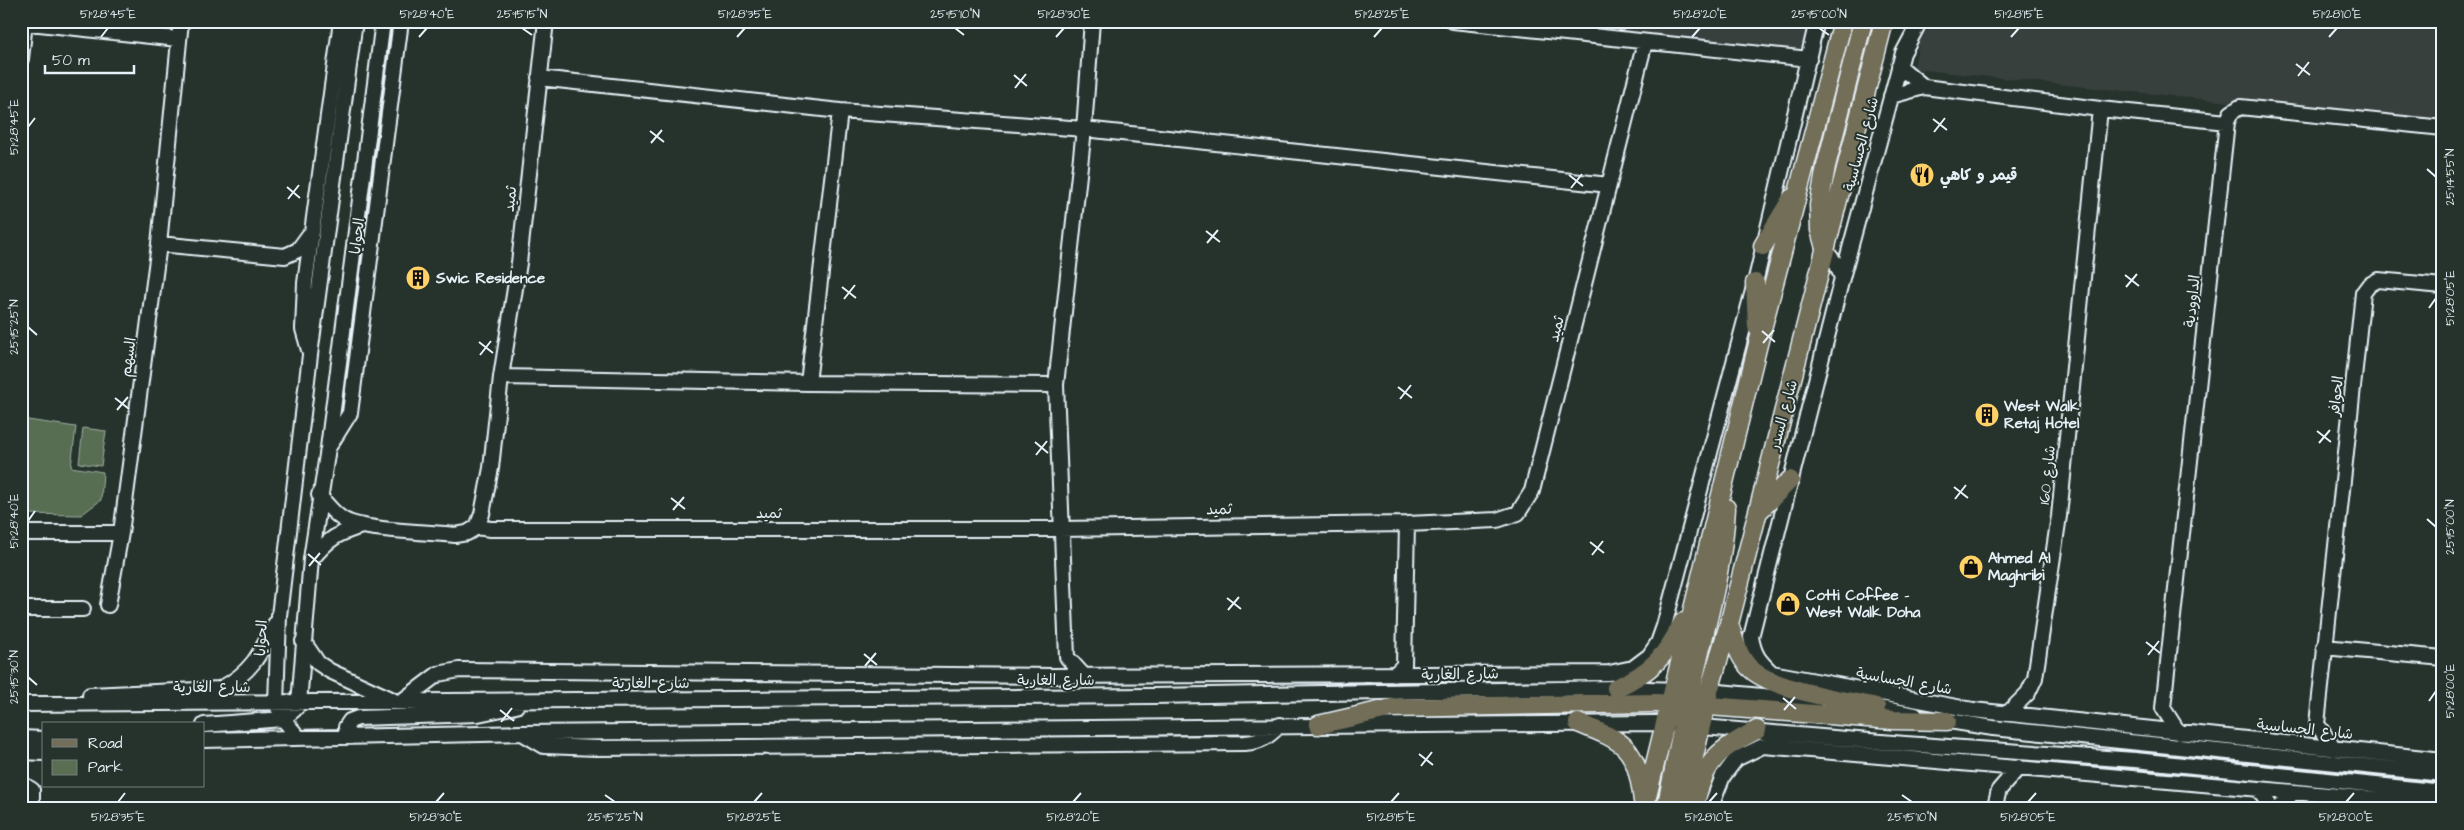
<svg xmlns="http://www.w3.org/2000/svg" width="2464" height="830" font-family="'Architects Daughter','Playpen Sans Arabic',sans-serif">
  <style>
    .built { fill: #383f3e }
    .green { fill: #596e52; stroke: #a0b0a5 }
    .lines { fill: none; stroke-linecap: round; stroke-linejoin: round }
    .minor-casing { stroke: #e8f1f8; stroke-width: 18 }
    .major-casing { stroke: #e8f1f8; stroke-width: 21 }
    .minor { stroke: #26332d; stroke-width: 14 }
    .major { stroke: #726e59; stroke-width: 18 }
    .ticks { fill: none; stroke: #e8f1f8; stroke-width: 2 }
    .labels { text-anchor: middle; stroke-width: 4; stroke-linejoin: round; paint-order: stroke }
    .street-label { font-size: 15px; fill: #e8f1f8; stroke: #26332d }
    .poi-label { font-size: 15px; font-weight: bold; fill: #e8f1f8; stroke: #26332d; text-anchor: start }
    .neatline { fill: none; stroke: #e8f1f8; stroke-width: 2 }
    .ticks-label { font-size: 12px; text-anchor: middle; fill: #e8f1f8 }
  </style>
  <rect width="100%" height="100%" fill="#26332d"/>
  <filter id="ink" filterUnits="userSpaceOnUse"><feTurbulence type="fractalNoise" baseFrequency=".02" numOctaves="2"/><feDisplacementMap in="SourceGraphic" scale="10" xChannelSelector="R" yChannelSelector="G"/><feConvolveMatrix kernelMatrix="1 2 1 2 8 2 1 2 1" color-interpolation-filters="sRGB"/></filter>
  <g filter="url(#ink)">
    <path class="built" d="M1502,21h310l-8,31z
      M1938,21h505v103l-529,-55 6,-32z"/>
    <path class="green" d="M21,419l55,8 -5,40 32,5 -2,28 -20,15 -60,-1z
      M83,428l23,3 -5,35 -22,-3z"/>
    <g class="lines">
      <defs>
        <path id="minor" d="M1453,21l356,38
          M21,22l157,17
          M21,59l4,-37
          M1899,66l25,21
          M539,78l301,33 244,18 8,-108
          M1891,96l33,-9 176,22 127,13
          M159,244l126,12 13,-6 11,-15
          M1826,251l11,14 5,13 -91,359c3,18 8,24 21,36l201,37 470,50
          M1842,278l61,-225 17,-32
          M309,350l-6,-21 2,-46 36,-262
          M501,377l307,6 248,2
          M808,383l32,-272
          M330,445l20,-32 51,-392
          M319,495c7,9 15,19 25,25 20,11 86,12 111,15l12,-2 10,-6 13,2h571l346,-5 90,-4 21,-7 14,-22 113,-449
          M477,527l5,-13 9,-46 10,-91 18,-114 27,-242
          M21,533h100
          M312,559c16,-20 26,-26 50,-33
          M108,605l13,-72 38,-289 22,-223
          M21,609h62
          M303,641l15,22 12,8 61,28
          M2324,647l119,11
          M1394,675l10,-10 3,-141
          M1084,676l-17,-19 -11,-272 28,-256 525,56
          M90,695l130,-6c31,-16 40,-34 55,-65
          M402,701l36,-27 21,-4 592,6 558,-3 24,-5 16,-12 9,-13 6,-17 91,-343 62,-262
          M21,704l1133,-8 462,-8 93,3 107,10
          M1868,706l47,9
          M2007,714l21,-21 7,-15 24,-162 41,-407
          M1937,719l56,9 450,46
          M204,725l79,-6 12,-10 4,-6 12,-144 17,-111 55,-427
          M522,733l22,13 53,2 648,-5c17,-1 24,-7 35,-18
          M2179,733l-16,-25 64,-586 4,-9 9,-6 203,21
          M352,737l-5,-4 -1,-6 4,-6 8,-3 120,-4 38,-8
          M21,738l23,1
          M299,738l-16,-19 -7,-16 3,-87 31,-261 45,-334
          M204,740l318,-7 1133,-10 250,21 230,16 308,32
          M2334,749l-17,-25 46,-431 6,-8 9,-5 65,6
          M21,752l23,1
          M21,783l11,7v19
          M2259,790l13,19
          M1710,809l13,-33 13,-17 27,-13 680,59
          M1994,809l5,-19 20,-23
          M2279,809l14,-17"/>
        <path id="major" d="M1763,246l29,-48
          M1825,248l-5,-18 -1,-25 7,-39 37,-145
          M1755,283l2,44
          M1758,512l32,-32
          M1729,624c5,15 9,31 19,42 21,24 97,34 128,41
          M1616,688c35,-16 50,-32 67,-66
          M1696,705l197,15 54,1
          M1578,723c48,19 58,23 65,78
          M1318,725l74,-17 263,-5c18,0 45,8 54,-12
          M1701,726l-10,-5 -4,-11c13,-68 36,-133 39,-202
          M1696,799c10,-40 25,-51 61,-69
          M1644,809l114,-465 85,-323
          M1666,809l21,-103
          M1682,809l27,-118 20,-67 155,-603"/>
      </defs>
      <use href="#minor" class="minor-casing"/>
      <use href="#major" class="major-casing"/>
      <use href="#minor" class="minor"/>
      <use href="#major" class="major"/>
    </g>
  </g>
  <path class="ticks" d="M522,28l10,7M955,28l9,7M1819,28l10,7M101,37l7,-9M419,37l8,-9M737,37l8,-9M1056,37l8,-9M1374,37l8,-9M1692,37l8,-9M2011,37l8,-9M2329,37l8,-9M2296,64l14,11M1014,75l13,11M2298,76l11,-14M1015,88l11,-14M1933,119l14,11M28,127l7,-9M650,131l14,11M1934,132l11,-14M651,143l11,-13M2427,169l9,8M1569,175l14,11M287,187l13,11M1571,188l11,-14M288,199l11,-14M1206,231l14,11M1207,243l11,-13M2125,275l14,11M842,287l14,11M2126,287l11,-13M844,299l11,-14M2429,308l7,-10M28,327l9,8M1762,331l13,11M479,342l14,11M1763,343l11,-13M480,355l11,-14M1398,387l14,11M115,398l14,11M1400,399l11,-14M117,410l11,-13M2317,431l14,11M1035,442l13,11M2319,443l11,-13M1036,455l11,-14M1954,487l14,11M671,498l14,11M1955,499l11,-14M673,510l11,-13M2427,519l9,8M28,521l7,-10M1590,542l14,11M308,554l13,11M1592,555l11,-14M309,566l11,-13M1227,598l14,11M1228,610l11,-13M2146,642l14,11M864,654l13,11M2148,655l11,-14M865,666l11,-13M28,677l9,8M1783,698l13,11M2429,701l7,-10M500,710l14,11M1784,710l11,-13M501,722l11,-14M1419,754l14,11M1421,766l11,-14M605,795l10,7M1902,795l10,7M118,802l7,-9M436,802l8,-9M754,802l8,-9M1073,802l8,-9M1391,802l8,-9M1709,802l8,-9M2028,802l8,-9M2346,802l8,-9"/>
  <defs>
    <symbol id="restaurant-disc" viewBox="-11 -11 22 22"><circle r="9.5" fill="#ffd166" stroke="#26332d"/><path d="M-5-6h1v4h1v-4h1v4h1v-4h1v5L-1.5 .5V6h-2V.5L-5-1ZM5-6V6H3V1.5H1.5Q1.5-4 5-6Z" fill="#111"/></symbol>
    <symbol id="building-disc" viewBox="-11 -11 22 22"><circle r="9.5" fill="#ffd166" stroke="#26332d"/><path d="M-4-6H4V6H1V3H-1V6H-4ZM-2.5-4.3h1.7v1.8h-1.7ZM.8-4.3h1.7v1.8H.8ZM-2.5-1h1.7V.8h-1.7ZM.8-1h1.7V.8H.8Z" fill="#111"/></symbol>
    <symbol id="shop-disc" viewBox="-11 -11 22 22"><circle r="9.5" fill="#ffd166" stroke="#26332d"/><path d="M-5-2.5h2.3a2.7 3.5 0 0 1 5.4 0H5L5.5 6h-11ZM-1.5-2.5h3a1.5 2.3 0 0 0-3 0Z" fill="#111"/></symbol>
  </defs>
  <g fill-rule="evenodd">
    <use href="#restaurant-disc" x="1908" y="161" width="28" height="28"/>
    <use href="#building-disc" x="404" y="264" width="28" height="28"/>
    <use href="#building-disc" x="1973" y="401" width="28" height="28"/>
    <use href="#shop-disc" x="1957" y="553" width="28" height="28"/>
    <use href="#shop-disc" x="1774" y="590" width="28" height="28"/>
  </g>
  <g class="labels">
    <g class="street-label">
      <text transform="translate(1861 144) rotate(-75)" y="5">شارع الجساسية</text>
      <text transform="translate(510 199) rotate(-84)" y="5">ثميد</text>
      <text transform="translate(357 236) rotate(-83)" y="5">الحوايا</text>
      <text transform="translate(2192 301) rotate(-84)" y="5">الداوودية</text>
      <text transform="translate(1556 329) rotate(-76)" y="5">ثميد</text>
      <text transform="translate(128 357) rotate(-82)" y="5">السهم</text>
      <text transform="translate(2336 396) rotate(-84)" y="5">الحوافر</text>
      <text transform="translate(1783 415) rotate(-75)" y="5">شارع السدر</text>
      <text transform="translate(2047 475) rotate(-84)" y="5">شارع 160</text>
      <text transform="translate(1219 509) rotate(-1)" y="5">ثميد</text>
      <text x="769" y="518">ثميد</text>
      <text transform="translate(261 638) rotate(-87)" y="5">الحوايا</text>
      <text transform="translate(1460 674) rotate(-1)" y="5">شارع الغارية</text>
      <text x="1056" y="685">شارع الغارية</text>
      <text transform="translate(1904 681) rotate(10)" y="5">شارع الجساسية</text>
      <text x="651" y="688">شارع الغارية</text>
      <text x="212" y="692">شارع الغارية</text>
      <text transform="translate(2305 729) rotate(6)" y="5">شارع الجساسية</text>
    </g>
    <g class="poi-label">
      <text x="1940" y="180">قيمر و كاهي</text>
      <text x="436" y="283">Swic Residence</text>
      <text x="2004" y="411">West Walk<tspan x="2004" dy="17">Retaj Hotel</tspan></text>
      <text x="1988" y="563">Ahmed Al<tspan x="1988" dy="17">Maghribi</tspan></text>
      <text x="1806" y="600">Cotti Coffee -<tspan x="1806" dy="17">West Walk Doha</tspan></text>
    </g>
  </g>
  <rect width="2464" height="830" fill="none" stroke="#26332d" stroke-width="55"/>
  <rect x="42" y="722" width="162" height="65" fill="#26332d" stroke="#747f7e"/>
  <rect x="52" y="739" width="25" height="8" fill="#726e59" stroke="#747f7e"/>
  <text x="88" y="748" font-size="15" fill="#e8f1f8">Road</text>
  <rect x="52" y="760" width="25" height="15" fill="#596e52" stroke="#747f7e"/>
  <text x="88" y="772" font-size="15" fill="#e8f1f8">Park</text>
  <path d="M45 65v8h89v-8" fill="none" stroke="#e8f1f8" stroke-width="2.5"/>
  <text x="52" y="65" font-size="15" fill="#e8f1f8" stroke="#26332d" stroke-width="4" paint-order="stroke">50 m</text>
  <rect x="28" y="28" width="2408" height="774" class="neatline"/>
  <g class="ticks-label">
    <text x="108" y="18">51°28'45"E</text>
    <text x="427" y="18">51°28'40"E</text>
    <text x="522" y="18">25°15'15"N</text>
    <text x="745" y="18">51°28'35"E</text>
    <text x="955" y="18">25°15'10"N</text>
    <text x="1064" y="18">51°28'30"E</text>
    <text x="1382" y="18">51°28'25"E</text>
    <text x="1700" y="18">51°28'20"E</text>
    <text x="1819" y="18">25°15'00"N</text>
    <text x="2019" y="18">51°28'15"E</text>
    <text x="2337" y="18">51°28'10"E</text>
    <text transform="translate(14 127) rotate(-90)" y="4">51°28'45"E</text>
    <text transform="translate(2450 177) rotate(-90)" y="4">25°14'55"N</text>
    <text transform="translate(2450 298) rotate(-90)" y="4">51°28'05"E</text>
    <text transform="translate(14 327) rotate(-90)" y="4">25°15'25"N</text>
    <text transform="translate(14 521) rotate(-90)" y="4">51°28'40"E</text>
    <text transform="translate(2450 527) rotate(-90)" y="4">25°15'00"N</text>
    <text transform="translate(14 677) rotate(-90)" y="4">25°15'30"N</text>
    <text transform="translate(2450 691) rotate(-90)" y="4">51°28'00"E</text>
    <text x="118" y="821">51°28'35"E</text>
    <text x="436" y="821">51°28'30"E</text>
    <text x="615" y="821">25°15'25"N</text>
    <text x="754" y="821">51°28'25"E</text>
    <text x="1073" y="821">51°28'20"E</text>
    <text x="1391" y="821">51°28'15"E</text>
    <text x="1709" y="821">51°28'10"E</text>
    <text x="1912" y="821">25°15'10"N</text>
    <text x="2028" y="821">51°28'05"E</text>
    <text x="2346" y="821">51°28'00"E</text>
  </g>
</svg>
